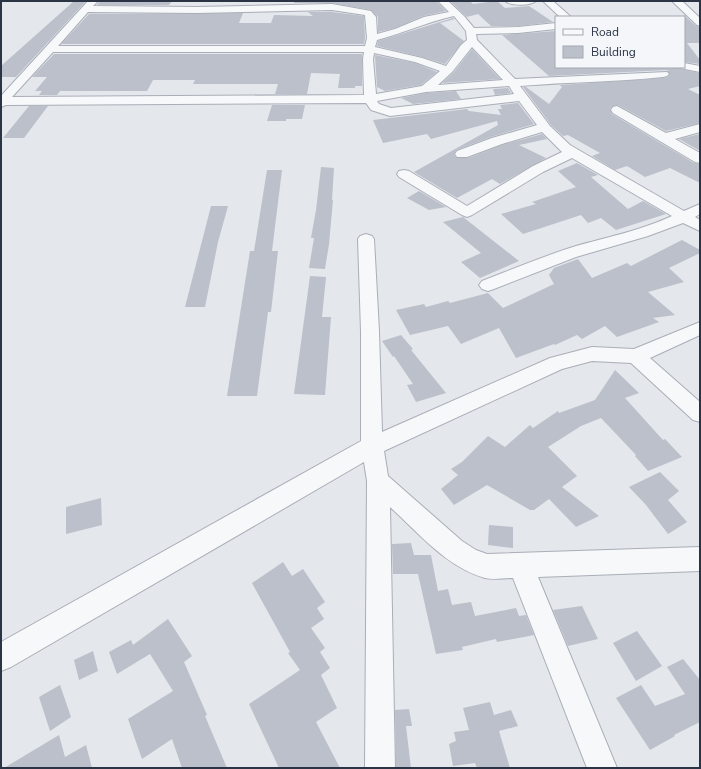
<svg xmlns="http://www.w3.org/2000/svg" width="701" height="769" font-family="'Nunito Sans',sans-serif">
  <style>
    .building { fill: #bbc0ca }
    .lines { fill: none; stroke-linecap: round; stroke-linejoin: round }
    .minor-casing { stroke: #a9aeb7; stroke-width: 2 }
    .minor { fill: #f7f8fa; fill-rule: evenodd }
  </style>
  <rect width="100%" height="100%" fill="#e4e7ec"/>
  <path class="building" d="M74,1h12l-70,76h-15v-11z
    M100,1h72l-3,4h-72z
    M292,1h144l10,10 -23,5 -28,12 -17,4v-15l-7,-7 -39,-7h-37z
    M450,1h20l3,3 24,-3 8,7 24,-2 24,16 -35,4h-27l-13,-12 -11,3z
    M308,12h24l32,4 1,22 -1,6h-303l28,-30 154,-1 -4,10h32l3,-8 39,1z
    M684,15l12,11 4,1v16h-13l13,17v4l-16,-2z
    M453,18l2,1 -15,4 24,18 -19,23 -23,-7 -45,-11 1,-5z
    M556,31v10h-2l2,2v24h122l2,2 20,4v13l-12,3 12,6v28l-34,8 -48,-26 -5,1 -3,3 2,5 82,49 6,1v19l-30,-15 -25,9 -18,-11 -12,4 -23,-14 8,-3 -32,-18 -5,1 -12,-11 -28,-38h3l23,17 13,-17 -2,-2 103,-7 5,-1 2,-3 -3,-4 -118,6 -47,-41z
    M472,49l28,30 -58,4 11,-10z
    M54,54h308v32h-7v2h-17l2,-14 -29,-1 -4,21h-32l3,-10h-85l2,-4h-42l-6,11h-87l-3,4h-18l3,-4h-7l12,-14h-15z
    M375,55l40,8 22,9 -16,13 -36,6 -8,-4z
    M508,88l3,5 -16,2 -2,-6z
    M456,91l5,8 -48,5 -12,-6 25,-5z
    M518,103l16,21 -43,13 -35,13 -2,5 3,3h11l34,-13 40,-11 5,5 -28,6 27,13 -46,26 -8,-5 -35,19 -43,-26 84,-47 -1,-4 -66,18 -4,-5 -44,9 -10,-23 94,-11 2,2 32,4 -3,-6h4l-2,-4z
    M272,105h33l-3,14h-16v2h-19z
    M29,106h19l-24,32h-21z
    M700,134v17l-21,-12z
    M577,163l21,12 -7,2 37,32 15,-8 23,13 -50,16 -15,-12 -13,5 -7,-8 -58,19 -22,-20 35,-10 -4,-2 44,-15 -18,-16z
    M321,167l13,1 -2,32h1l-4,44 -4,25 -16,-1 5,-30h-3l5,-28z
    M267,170h15l-10,81h6l-7,61h-3l-11,84h-30l23,-145h4z
    M419,191l27,16 -17,3 -22,-12z
    M211,206h17l-10,36 -13,65h-20z
    M463,217l56,44 -39,17 -19,-16 20,-9 -38,-31z
    M682,240l18,10v3l-31,15 15,14 -36,10 27,23 -22,3 6,4 -42,15 -12,-11 -23,13 -5,-4 -22,10 -1,-1 -38,14 -17,-30 -38,16 -13,-18 -38,9 -14,-25 28,-6 2,3 22,-6 2,2 38,-10 15,15 51,-24 -5,-9 5,-7 24,-9 14,19 35,-15 4,3z
    M310,276l16,1 -4,40h9l-6,78 -31,-1z
    M401,335l12,14 -2,1 35,43 -30,9 -9,-17 6,-1 -19,-28 -1,1 -11,-16z
    M615,370l24,23 -14,5 38,42 2,-1 17,18 -34,14 -13,-15 1,-1 -35,-37 -20,8 -33,21 29,29 -15,11 37,29 -23,11 -27,-28 -15,11h-4l-43,-25 -33,20 -13,-16 17,-14 -7,-6 11,-7 26,-26 17,11 25,-22 3,3 25,-17 1,2 36,-13z
    M660,472l19,19 -11,9 19,22 -19,12 -22,-29 -17,-18z
    M101,498l1,27 -36,9v-27z
    M489,525l24,2v21l-25,-3z
    M411,543l3,12h17l7,36 10,-2 4,16 19,-3 4,14 41,-8 3,8 7,-1 8,20 -37,7 -1,-3 -34,8 1,3 -27,4 -18,-80h-25l-1,-30z
    M283,562l9,14 11,-7 22,33 -8,6 7,11 -13,9 14,20 -5,4 10,16 -9,7 16,33 -21,14 24,46h-61l-30,-64 51,-34 -12,-17 2,-1 -38,-69z
    M582,606l16,33 -30,7 -15,-36z
    M168,619l24,37 -8,6 23,53 -2,1 22,52h-45l-10,-29 -30,20 -14,-40 45,-28 -23,-37 -33,20 -8,-22 22,-12 2,5z
    M637,631l25,35 -26,15 -23,-38z
    M93,651l5,20 -19,9 -5,-20z
    M683,659l17,21v42l-26,13 1,1 -25,14 -34,-52 25,-13 14,21 30,-12 -18,-27z
    M60,685l11,32 -21,14 -11,-34z
    M490,702l4,13 17,-5 7,16 -19,5 11,37h-33l-2,-5 -22,3 -4,-22 7,-3 -2,-9 15,-2 -6,-22z
    M409,709l3,17h-6l5,42h-15l-1,-58z
    M59,735l6,22 21,-12 6,23h-88z"/>
  <g class="lines">
    <defs>
      <path id="minor" d="M88,1h10l-5,5 103,1 136,-3 39,7 5,6 1,17 18,-5 29,-12 25,-5 -11,-11h10l16,15 10,12 44,-1 38,-4v6l-38,4 -42,1 1,6 38,39 152,-7 2,2 -2,2 -4,1c-48,5 -95,5 -143,9l30,40 20,19 114,66 16,-7v10l-5,3 5,3v11l-17,-8 -35,13 -72,21 -82,32 -6,2 -6,-2 -3,-4 3,-4c31,-12 62,-25 94,-35 32,-9 66,-16 96,-30l-100,-58 -29,14 -71,43 -5,2 -5,-2 -63,-38 -2,-3 2,-3 5,-1 5,1 58,35 66,-40 29,-14 -20,-20 -40,12 -35,13h-10l-2,-3 2,-3 35,-13 45,-13 -18,-24 -129,15 -19,-6 -5,-7 -360,2 -5,2v-11zM332,10l33,5 2,23 -2,8h-307l30,-34 108,1zM454,16l12,15 1,9 -6,5 -15,21 -24,-8 -47,-11 2,-7c26,-7 50,-18 77,-24zM472,47l31,33 -65,5 14,-13zM53,52h311l-1,7 1,36 -352,2zM374,53l41,9 25,9 -18,15 -46,8 -3,-35zM509,86l5,8 -123,14 -12,-4 -2,-3 49,-9z
        M505,1h31c-6,5 -25,5 -31,0z
        M543,1h10l18,16h-11z
        M672,1h10l18,17v8l-3,-1z
        M684,63l16,3v6l-20,-4 -1,-1h5z
        M617,106l49,27 34,-9v8l-25,7 25,14v10l-5,-1 -82,-49 -2,-3 2,-3z
        M366,234l6,2 2,3 5,92 3,101 168,-74 42,-11 42,2 66,-27v13l-50,23 50,44v20l-7,-2 -62,-57 -39,-2 -30,8 -178,82 4,25 74,65 14,9 11,4 213,-7v24l-162,6 79,191h-30l-74,-190c-9,0 -19,2 -28,0 -39,-11 -66,-45 -95,-71l5,261h-30l2,-287 -3,-19 -353,205 -10,4v-29l360,-201v-110l-3,-92 2,-3z"/>
    </defs>
    <use href="#minor" class="minor-casing"/>
    <use href="#minor" class="minor"/>
  </g>
  <rect width="701" height="769" fill="none" stroke="#2b3445" stroke-width="4"/>
  <rect x="555" y="16" width="130" height="52" fill="#f4f6f9" stroke="#a4a8b1"/>
  <rect x="563" y="29" width="20" height="6" fill="#f7f8fa" stroke="#a4a8b1"/>
  <text x="591" y="36" font-size="12" fill="#2b3445">Road</text>
  <rect x="563" y="46" width="20" height="12" fill="#bbc0ca" stroke="#a4a8b1"/>
  <text x="591" y="56" font-size="12" fill="#2b3445">Building</text>
</svg>
